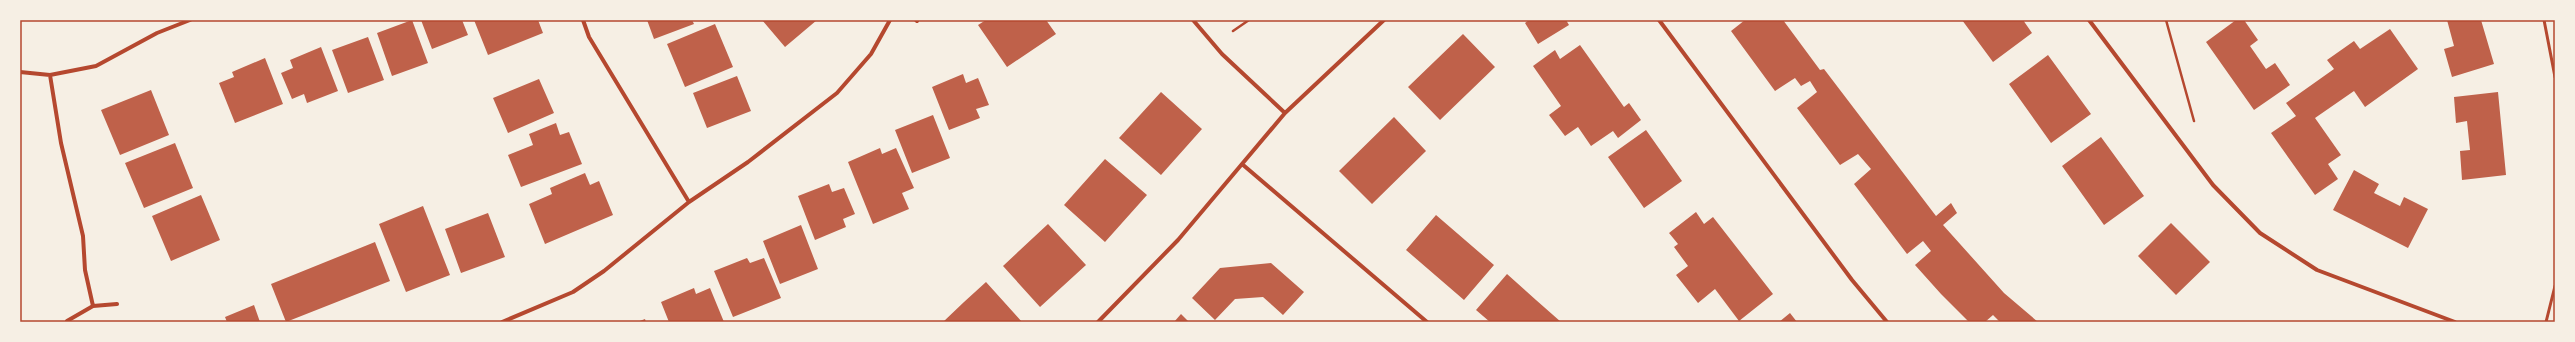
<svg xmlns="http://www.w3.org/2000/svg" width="2575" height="342" font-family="Helvetica,sans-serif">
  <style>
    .building { fill: #bf614a }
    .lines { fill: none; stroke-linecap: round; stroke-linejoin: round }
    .path { stroke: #b5482f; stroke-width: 2.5 }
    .service { stroke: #b5482f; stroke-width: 3 }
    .minor { stroke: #b5482f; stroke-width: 4 }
    .neatline { fill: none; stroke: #b5482f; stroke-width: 1.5 }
  </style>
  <rect width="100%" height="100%" fill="#f6efe4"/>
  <path class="building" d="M412,20l16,43 -36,13 -15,-43z
    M421,20h41l6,15 -36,14z
    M474,20h64l5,13 -55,22z
    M647,20h45l2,4 -40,15z
    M762,20h55l-32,27z
    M986,20h60l10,14 -49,33 -29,-42z
    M1529,20h37l3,5 -31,19 -13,-21z
    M1745,20h38l37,50 4,-1 112,147 15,-13 6,10 -14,12 61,68 34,29h-38l-7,-7 -8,7h-16l-28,-28 -26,-29 16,-14 -8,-10 -16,13 -53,-70 17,-15 -13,-15 -18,11 -43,-57 20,-16 -7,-11 -9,5 -6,-8 -20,13 -44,-60z
    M1962,20h61l9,13 -39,29z
    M2236,20h8l14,20 -8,6 16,23 9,-6 15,22 -36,25 -48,-68z
    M2447,20h34l13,44 -42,13 -8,-28 10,-3z
    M715,24l18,43 -48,20 -18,-43z
    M2390,29l28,40 -53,38 -11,-16 -39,27 26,37 -13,9 10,15 -23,16 -44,-62 25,-17 -10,-13 48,-34 -7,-9 27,-19 6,8z
    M1463,34l32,33 -55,53 -32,-33z
    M368,37l16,43 -36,13 -16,-43z
    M1580,45l44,62 5,-4 12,17 -23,18 -5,-7 -22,15 -13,-19 -13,9 -16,-21 12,-9 -28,-40 22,-16 5,9z
    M321,47l17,44 -31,12 -3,-9 -12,5 -11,-26 12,-5 -3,-8z
    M2048,55l43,59 -40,29 -42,-59z
    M265,58l18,46 -48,19 -16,-40 15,-6 -2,-5z
    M963,74l3,9 12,-5 11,27 -13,4 4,9 -31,12 -17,-43z
    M737,76l14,35 -44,17 -14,-35z
    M539,79l15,34 -46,20 -15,-35z
    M151,90l18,45 -49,20 -19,-45z
    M1161,92l41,37 -41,46 -42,-37z
    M2498,92l8,83 -44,5 -2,-29 10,-1 -3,-29 -11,2 -2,-26z
    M933,115l17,43 -38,15 -17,-43z
    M1394,117l32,34 -54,53 -33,-33z
    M556,123l4,12 9,-3 13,32 -61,23 -13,-32 25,-10 -4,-11z
    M1646,130l36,51 -38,27 -36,-51z
    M2101,137l43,59 -40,29 -42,-59z
    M175,143l18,45 -49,20 -19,-45z
    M880,148l2,6 14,-6 18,40 -12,5 7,16 -36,15 -25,-62z
    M1105,159l42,36 -42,47 -41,-37z
    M2354,170l25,14 -5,9 26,13 4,-9 24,12 -20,39 -75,-38z
    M585,173l5,12 9,-4 14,34 -68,29 -16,-40 23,-10 -2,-6z
    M829,184l3,8 12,-4 11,26 -12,5 3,8 -31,13 -17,-44z
    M201,195l19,45 -49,21 -19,-45z
    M423,206l27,69 -44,17 -27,-68z
    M1696,212l8,12 9,-7 60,77 -34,27 -24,-32 -17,14 -22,-28 12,-9 -14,-19 4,-3 -9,-11z
    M488,213l17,44 -44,16 -16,-44z
    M1436,215l58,50 -30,35 -58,-50z
    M2171,223l39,39 -34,33 -38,-39z
    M1048,224l38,41 -46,42 -37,-41z
    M801,225l17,44 -38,15 -17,-43z
    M375,242l15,39 -104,41 -15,-38z
    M747,258l3,5 14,-5 17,40 -48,19 -19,-46z
    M1271,263l33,29 -21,23 -20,-18 -28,2 -20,21 -23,-22 28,-30z
    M1507,274l29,26 25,22h-71l-14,-12z
    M986,282l36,40h-79l21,-20z
    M694,288l2,6 14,-6 14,34h-55l-8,-20z
    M254,305l6,17h-33l-2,-5z
    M1790,313l7,9h-18z
    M1181,314l8,8h-15z
    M645,319l1,3h-9z"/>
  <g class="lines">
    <path class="path" d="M2166,20l28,101
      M1233,31l16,-11"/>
    <path class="service" d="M2544,20l11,57
      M2546,322l9,-36"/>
    <path class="minor" d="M583,20l6,17 100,165
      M916,20l1,1
      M1193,20l29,34 63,59
      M1659,20l193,260 35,42
      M2089,20l124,165 47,48 57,37 138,52
      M20,72l30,3 46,-9 61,-33 33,-13
      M50,75l11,68 22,93 2,34 8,36 -26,15
      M1242,164l185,158
      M93,306l24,-2
      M502,322l71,-30 31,-21 85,-69 59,-40 89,-69 34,-39 19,-34
      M1098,322l80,-82 107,-127 99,-93"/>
  </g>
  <rect width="2575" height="342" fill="none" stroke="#f6efe4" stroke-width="42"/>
  <rect x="21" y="21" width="2533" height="300" class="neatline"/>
</svg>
